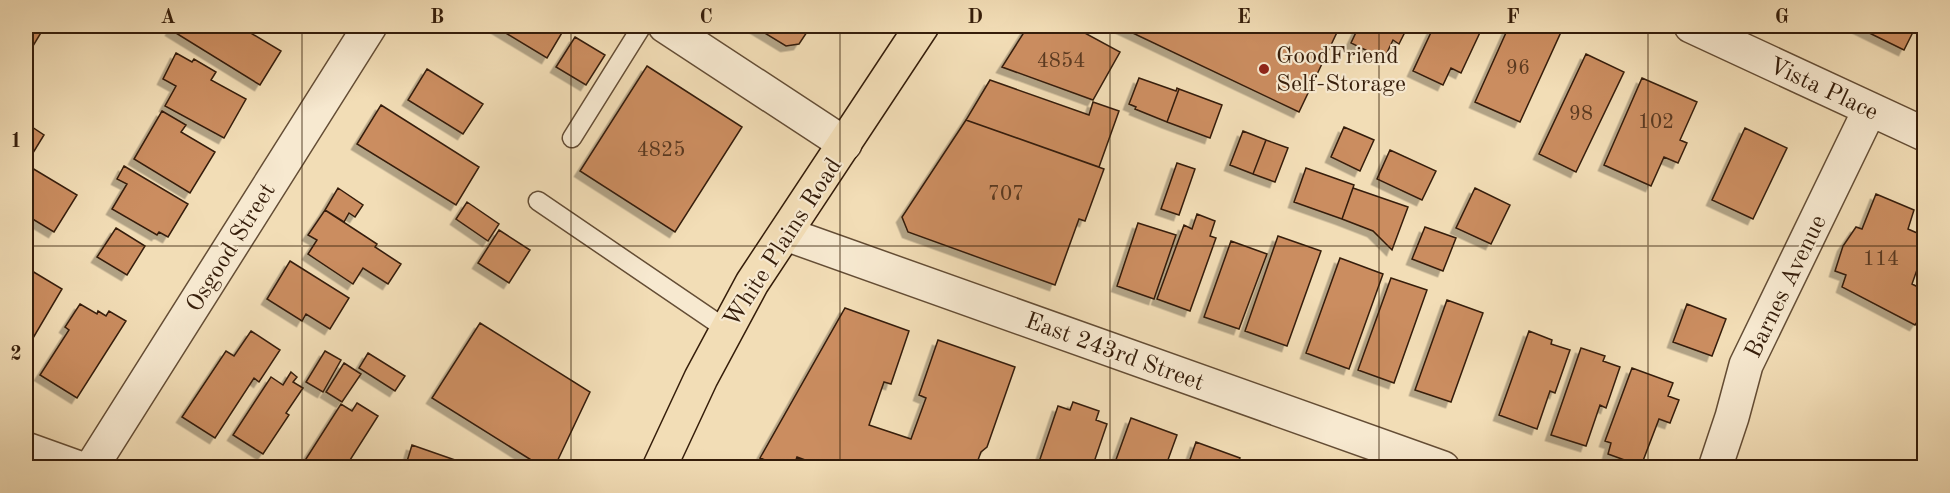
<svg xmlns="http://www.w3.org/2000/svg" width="1950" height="493" font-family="'Old Standard TT',serif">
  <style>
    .building { fill: #cb8d61; stroke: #351d0a; stroke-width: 1.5; filter: url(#shadow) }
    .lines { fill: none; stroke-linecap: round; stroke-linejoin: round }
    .service-casing { stroke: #644d35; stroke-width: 21 }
    .minor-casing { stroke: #644d35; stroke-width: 36 }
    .primary-casing { stroke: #351d0a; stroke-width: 36 }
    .service { stroke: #f7e9d0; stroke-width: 18 }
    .minor { stroke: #f7e9d0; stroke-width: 33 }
    .primary { stroke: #f2ddb6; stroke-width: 33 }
    .grid { fill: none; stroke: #351d0a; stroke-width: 1.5; stroke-opacity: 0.55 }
    .poi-dot { fill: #8f2418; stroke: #f7e9d0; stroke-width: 2 }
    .labels { text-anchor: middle; stroke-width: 4.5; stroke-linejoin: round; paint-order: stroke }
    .number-label { font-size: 21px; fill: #5a3920 }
    .poi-label { font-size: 24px; fill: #351d0a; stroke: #f7e9d0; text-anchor: start }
    .street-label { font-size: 24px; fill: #351d0a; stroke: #f7e9d0 }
    .neatline { fill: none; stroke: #351d0a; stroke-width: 2 }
    .grid-label { font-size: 20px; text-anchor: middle; font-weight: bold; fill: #351d0a }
  </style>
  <defs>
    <filter id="shadow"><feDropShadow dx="-5.5" dy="5.5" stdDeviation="0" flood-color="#0004"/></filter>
  </defs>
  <rect width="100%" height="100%" fill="#f2ddb6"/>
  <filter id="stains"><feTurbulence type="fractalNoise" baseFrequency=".00333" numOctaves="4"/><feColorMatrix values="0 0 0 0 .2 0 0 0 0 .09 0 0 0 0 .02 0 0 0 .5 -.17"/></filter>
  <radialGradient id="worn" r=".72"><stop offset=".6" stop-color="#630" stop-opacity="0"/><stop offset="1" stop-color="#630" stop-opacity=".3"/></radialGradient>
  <path class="building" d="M26,26h8l8,5 -12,20 -4,-3z
    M174,26h65l42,25 -21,34 -89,-55z
    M494,26h72l-19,32z
    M753,26h58l-12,18 -13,2z
    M1028,26h44l48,26 -27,48 -91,-33z
    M1118,26h222l-41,86z
    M1359,26h49l-9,18 -6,-4 -9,19 -33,-16z
    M1434,26h49l-22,47 -10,-5 -8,17 -30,-14z
    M1509,26h39l13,6 -41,90 -45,-20z
    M1855,26h61l-12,24z
    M575,37l30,18 -19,30 -30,-18z
    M176,53l16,9 2,-3 22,13 -5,8 35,19 -22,39 -59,-32 11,-20 -13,-7z
    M1586,54l38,18 -48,100 -37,-18z
    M647,66l95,61 -67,105 -95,-61z
    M427,69l56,35 -20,30 -55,-34z
    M1139,78l37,13 1,-3 2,1 -12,33 -32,-13 1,-2 -7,-3z
    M1642,78l55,24 -17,38 7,3 -9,20 -14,-6 -13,29 -47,-21z
    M990,80l99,35 4,-13 26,9 -20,56 -133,-47z
    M1179,89l43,16 -12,33 -43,-16z
    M381,105l98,62 -23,38 -99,-61z
    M162,111l24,14 -5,7 34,20 -25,41 -56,-34z
    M966,120l138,49 -19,52 -6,-2 -24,66 -147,-53 -6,-15z
    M26,123l18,12 -16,26 -2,-2z
    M1344,127l30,13 -14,31 -29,-14z
    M1745,128l42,20 -34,71 -41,-19z
    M1243,131l23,9 -13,34 -23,-9z
    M1266,140l22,8 -13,34 -22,-8z
    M1390,150l46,21 -14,29 -45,-21z
    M1177,163l18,6 -16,46 -18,-6z
    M27,165l50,30 -23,37 -28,-17z
    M124,166l64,38 -20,33 -9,-5 -2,3 -45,-26 15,-25 -10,-5z
    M1306,168l48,17 -12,34 -48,-17z
    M338,188l25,17 -8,12 -6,-4 -5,9 -19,-12z
    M1353,188l55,19 -16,43 -19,-19 -31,-12z
    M1475,188l35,17 -19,39 -35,-16z
    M1876,194l38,16 -6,19 16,7v20l-4,5 -8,23 12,6v22l-9,13 -73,-38 4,-12 -11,-4 8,-25 13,-19 6,2z
    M467,202l32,22 -11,17 -32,-22z
    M325,210l52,34 -2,3 26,17 -13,20 -25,-16 -10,16 -45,-30 9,-14 -9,-5z
    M1197,214l18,7 -5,15 6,2 -26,73 -33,-12 27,-74 8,4z
    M1138,223l38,12 -22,64 -37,-13z
    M1425,227l31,11 -13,33 -31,-12z
    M116,228l29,18 -18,29 -30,-18z
    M499,230l31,20 -21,33 -31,-20z
    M1278,236l43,15 -34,95 -42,-15z
    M1231,241l36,13 -28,75 -35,-12z
    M1340,258l43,16 -34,95 -43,-16z
    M290,261l59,37 -19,31 -24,-15 -4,7 -35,-22z
    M32,271l30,18 -36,61v-68z
    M1391,278l36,12 -33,93 -36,-13z
    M1447,300l36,13 -32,89 -36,-12z
    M80,304l17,10 1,-3 8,5 3,-5 17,10 -49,77 -37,-23 29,-45 -4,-3z
    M1687,304l39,15 -14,37 -39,-14z
    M845,308l64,23 -18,53 -7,-2 -15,43 42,14 15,-41 -7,-3 19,-55 77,27 -28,80 -6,5 -6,16h-148l-30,-11 -4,11h-6l-27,-10z
    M480,323l110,69 -36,76h-10l-112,-70z
    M251,331l29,19 -21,32 -5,-4 -39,60 -33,-21 44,-66 8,5z
    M1529,331l23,9 -1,4 19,6 -15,43 -5,-2 -13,38 -38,-14z
    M1581,348l24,8 -2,5 17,6 -14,41 -6,-3 -14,41 -35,-11z
    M325,351l16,9 -18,32 -17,-10z
    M368,353l37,23 -10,15 -36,-23z
    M344,363l17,11 -19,28 -16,-10z
    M1632,368l41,15 -5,13 11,4 -9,23 -11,-4 -18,47 -33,-12 3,-11 -6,-2z
    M291,372l6,5 -4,5 10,6 -17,25 3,2 -26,39 -30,-19 38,-58 12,8z
    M1073,402l26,9 -3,9 11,4 -15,44h-55l21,-62 12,4z
    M357,403l21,13 -33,52h-32l-9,-6 37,-58 11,7z
    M1131,418l46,17 -12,33h-52z
    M1196,442l44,16 -4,10h-49z
    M412,445l43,15 -3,8h-47z"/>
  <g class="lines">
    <defs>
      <path id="service" d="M572,138l70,-112
        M538,201l188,128"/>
      <path id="minor" d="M665,26l180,118
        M1691,26l233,108
        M786,234l657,234
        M26,449l53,19
        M91,468l279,-442
        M1715,468l17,-51 14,-52 124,-256"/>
      <path id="primary" d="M659,468l42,-90 51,-95 170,-257"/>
    </defs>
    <use href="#service" class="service-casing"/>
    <use href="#minor" class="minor-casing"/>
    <use href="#primary" class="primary-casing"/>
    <use href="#service" class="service"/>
    <use href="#minor" class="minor"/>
    <use href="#primary" class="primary"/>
  </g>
  <path class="grid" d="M302,26v442M571,26v442M840,26v442M1110,26v442M1379,26v442M1648,26v442M26,246h1898"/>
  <circle class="poi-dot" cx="1264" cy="69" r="6"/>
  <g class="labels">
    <g class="number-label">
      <text x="1061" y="67">4854</text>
      <text x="1518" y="74">96</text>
      <text x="1581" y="120">98</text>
      <text x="1656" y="128">102</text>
      <text x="661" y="156">4825</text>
      <text x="1006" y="200">707</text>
      <text x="1881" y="265">114</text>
    </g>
    <g class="poi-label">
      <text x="1276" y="63">GoodFriend<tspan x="1276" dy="28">Self-Storage</tspan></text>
    </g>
    <g class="street-label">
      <text transform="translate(1824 88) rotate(25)" y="8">Vista Place</text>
      <text transform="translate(782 242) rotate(-57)" y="8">White Plains Road</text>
      <text transform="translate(230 247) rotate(-58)" y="8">Osgood Street</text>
      <text transform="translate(1785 286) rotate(-64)" y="8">Barnes Avenue</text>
      <text transform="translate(1115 351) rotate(20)" y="8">East 243rd Street</text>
    </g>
  </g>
  <rect width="1950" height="493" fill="none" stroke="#f2ddb6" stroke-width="66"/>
  <rect x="33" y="33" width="1884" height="427" class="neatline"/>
  <g class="grid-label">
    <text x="168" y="23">A</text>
    <text x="437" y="23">B</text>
    <text x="706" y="23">C</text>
    <text x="975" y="23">D</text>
    <text x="1244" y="23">E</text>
    <text x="1513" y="23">F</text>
    <text x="1782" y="23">G</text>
    <text x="16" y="147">1</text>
    <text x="16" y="360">2</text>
  </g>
  <rect width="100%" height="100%" filter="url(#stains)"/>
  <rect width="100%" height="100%" fill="url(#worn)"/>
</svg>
